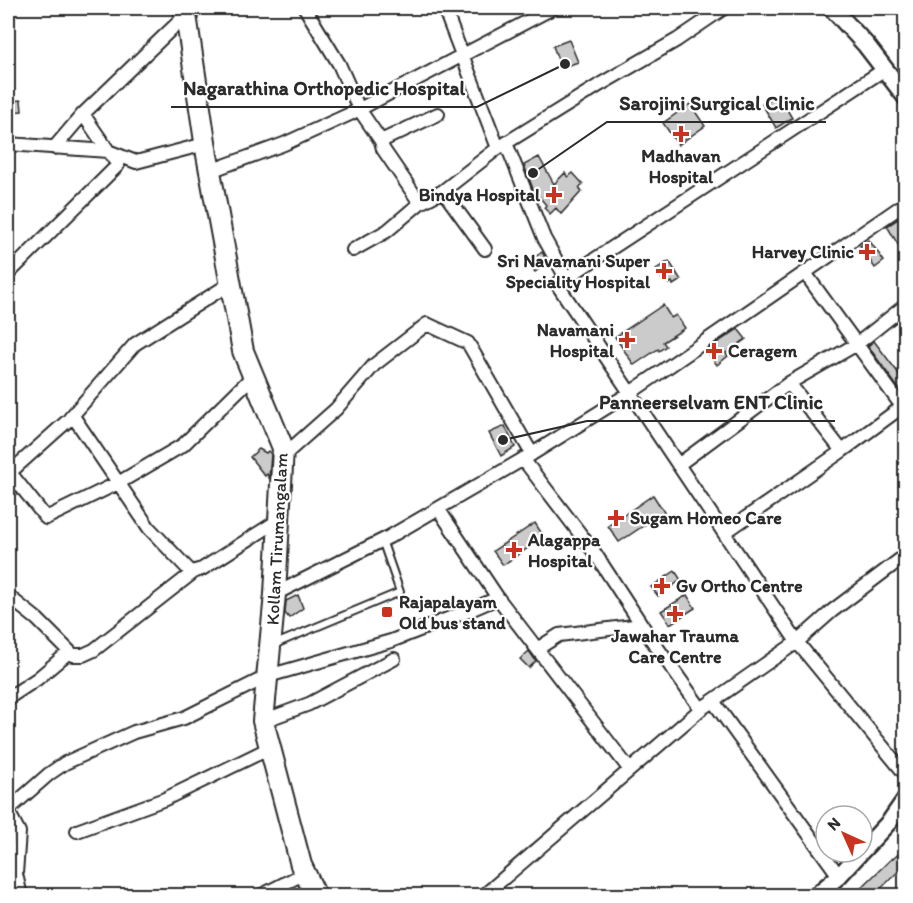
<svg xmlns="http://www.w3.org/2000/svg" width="913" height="903" font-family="Itim,sans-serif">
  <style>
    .building { fill: #cbcbcb; stroke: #2b2b2b; stroke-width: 1.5 }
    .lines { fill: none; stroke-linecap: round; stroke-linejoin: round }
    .service-casing { stroke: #2b2b2b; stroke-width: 10 }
    .minor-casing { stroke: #2b2b2b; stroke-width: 16 }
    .tertiary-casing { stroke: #2b2b2b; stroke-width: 20 }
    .secondary-casing { stroke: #2b2b2b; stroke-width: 21 }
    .trunk-casing { stroke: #2b2b2b; stroke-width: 24 }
    .service { stroke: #fff; stroke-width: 6 }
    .minor { stroke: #fff; stroke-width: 12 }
    .tertiary { stroke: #fff; stroke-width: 15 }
    .secondary { stroke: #fff; stroke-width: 16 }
    .trunk { stroke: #fff; stroke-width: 20 }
    .poi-dot { fill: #c8321e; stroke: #fff; stroke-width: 2 }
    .labels { text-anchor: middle; stroke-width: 4.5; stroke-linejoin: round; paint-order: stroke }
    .poi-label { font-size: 18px; font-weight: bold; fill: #2b2b2b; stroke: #fff; text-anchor: start }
    .street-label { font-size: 18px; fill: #2b2b2b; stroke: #fff }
    .leader { fill: none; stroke: #2b2b2b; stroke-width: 2 }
    .callout-dot { fill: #2b2b2b; stroke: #fff; stroke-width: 2 }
    .callout-label { font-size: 20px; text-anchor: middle; font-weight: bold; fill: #2b2b2b; stroke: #fff; stroke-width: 4.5; stroke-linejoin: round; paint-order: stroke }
  </style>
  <rect width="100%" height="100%" fill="#fff"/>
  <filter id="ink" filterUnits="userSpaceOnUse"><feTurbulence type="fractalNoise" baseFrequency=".0167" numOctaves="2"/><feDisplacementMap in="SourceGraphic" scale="12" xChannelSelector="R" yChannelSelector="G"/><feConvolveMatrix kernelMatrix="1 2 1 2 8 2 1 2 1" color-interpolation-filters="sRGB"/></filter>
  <g filter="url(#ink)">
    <path class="building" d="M569,40l9,22 -17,6 -8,-22z
      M778,94l14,24 -16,10 -14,-24z
      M21,100l1,11 -11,1 -1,-11z
      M690,104l15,22 -27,19 -15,-22z
      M539,157l15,27 11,-11 3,4 5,-4 10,11 -4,4 3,3 -21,23 -5,-6 -6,6 -6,-6 2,-3 -13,-16 -9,-24z
      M901,217l5,8v20l-6,3 -13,-22z
      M869,240l15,21 -9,7 -15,-22z
      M542,252l6,11 -13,9 -7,-10z
      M669,261l12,19 -8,5 -1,-3 -3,2 -2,-4 -3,2 -8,-13z
      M663,305l8,13 5,-3 9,13 -22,14 3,4 -7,5 -1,-2 -24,16 -19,-28z
      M738,329l8,10 -20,14 2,3 -11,9 -11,-15z
      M874,341l32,42 -7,6 -31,-43z
      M505,426l10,21 -14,9 -12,-23z
      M259,449l7,4 2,-2 3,3 -2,24 -2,-4 -2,2 -15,-19z
      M653,495l11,17 -45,30 -11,-16z
      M535,523l9,14 -41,28 -10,-14z
      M675,571l6,9 -23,16 -7,-9z
      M298,595l5,13 -14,10 -4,-5 1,-12z
      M687,595l8,13 -25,16 -9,-13z
      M529,651l7,10 -7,7 -9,-9z
      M906,847v17l-33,32h-20l39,-38 1,1z"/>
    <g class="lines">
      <defs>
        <path id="service" d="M273,645l127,-53 -18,-52"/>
        <path id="minor" d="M305,8l34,56 20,45 22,32 2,8 37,54
          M444,8l54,140 103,-64 76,-44 47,-32
          M885,69l-328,215 240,358 109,133
          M381,141l57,-27
          M506,143l38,95 22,40
          M8,144l100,7 28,11 69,-18
          M54,148l29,-34
          M210,171l74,-27 66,-30 203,-106
          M443,191l42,58
          M353,250l34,-19 33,-28 23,-12 55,-43
          M805,273l101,139
          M8,274l110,-109 -35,-51 103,-99 11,-7
          M789,383l68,-39 49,-39
          M70,418l65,-74 96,-61
          M842,451l64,-47
          M283,456l53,-47 38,-44 53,-41 41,19 64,111
          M523,459l71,93 55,84 52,73
          M678,465l111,-82 53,68 -118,82
          M8,470l38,48 74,-36 63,-37 71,-70
          M8,474l65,-58 76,112 43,45
          M439,510l59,88 132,172
          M275,594l114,-57 143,-83 98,-61 276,-190
          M8,596l29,23 36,36h10l11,-5 101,-79 7,-2 77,-49
          M537,649l22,-14 83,-10
          M8,698l29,-19 32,-27
          M713,701l126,175
          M263,721l46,-17 85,-45
          M8,810l41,-36 16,-11 69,-31 50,-14 84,-42 123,-35 77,-30 30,-13
          M8,811l11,21 -3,42 5,22
          M77,831l88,-32 105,-51
          M260,896l45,-23
          M483,896l218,-187 96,-67 35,-31 74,-56"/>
        <path id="tertiary" d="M862,851l28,-30 16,-23
          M815,896l24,-20 22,-24"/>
        <path id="secondary" d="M832,8l34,37 40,52"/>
        <path id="trunk" d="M183,8l3,7 21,140 36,196 40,97 -8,146 -12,127 38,144 15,31"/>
      </defs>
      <use href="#service" class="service-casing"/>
      <use href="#minor" class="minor-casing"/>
      <use href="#tertiary" class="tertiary-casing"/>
      <use href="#secondary" class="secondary-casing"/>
      <use href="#trunk" class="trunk-casing"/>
      <use href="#service" class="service"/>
      <use href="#minor" class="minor"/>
      <use href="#tertiary" class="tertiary"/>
      <use href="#secondary" class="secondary"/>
      <use href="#trunk" class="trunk"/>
    </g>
  </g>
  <g class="poi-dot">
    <path d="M678 125h6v6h6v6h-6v6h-6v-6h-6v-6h6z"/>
    <path d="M551 186h6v6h6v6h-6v6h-6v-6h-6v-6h6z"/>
    <path d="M864 243h6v6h6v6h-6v6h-6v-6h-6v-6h6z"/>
    <path d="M661 262h6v6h6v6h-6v6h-6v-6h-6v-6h6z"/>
    <path d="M624 331h6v6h6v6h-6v6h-6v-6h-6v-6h6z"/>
    <path d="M711 342h6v6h6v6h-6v6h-6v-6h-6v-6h6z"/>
    <path d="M613 509h6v6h6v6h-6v6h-6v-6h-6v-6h6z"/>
    <path d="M511 541h6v6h6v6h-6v6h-6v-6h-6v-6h6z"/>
    <path d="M659 577h6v6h6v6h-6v6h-6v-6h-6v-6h6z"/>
    <rect x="381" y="606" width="12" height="12" rx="3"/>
    <path d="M672 605h6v6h6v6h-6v6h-6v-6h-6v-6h6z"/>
  </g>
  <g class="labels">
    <g class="poi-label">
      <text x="681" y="162" text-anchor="middle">Madhavan<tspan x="681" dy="21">Hospital</tspan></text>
      <text x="540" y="201" text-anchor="end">Bindya Hospital</text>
      <text x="854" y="258" text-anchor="end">Harvey Clinic</text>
      <text x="650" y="267" text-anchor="end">Sri Navamani Super<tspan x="650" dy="21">Speciality Hospital</tspan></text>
      <text x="614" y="336" text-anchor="end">Navamani<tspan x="614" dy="21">Hospital</tspan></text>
      <text x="728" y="357">Ceragem</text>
      <text x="630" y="524">Sugam Homeo Care</text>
      <text x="528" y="546">Alagappa<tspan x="528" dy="21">Hospital</tspan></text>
      <text x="676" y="592">Gv Ortho Centre</text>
      <text x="399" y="608">Rajapalayam<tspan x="399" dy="21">Old bus stand</tspan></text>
      <text x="675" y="642" text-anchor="middle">Jawahar Trauma<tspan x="675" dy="21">Care Centre</tspan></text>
    </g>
    <g class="street-label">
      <text transform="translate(277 539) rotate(-87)" y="6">Kollam Tirumangalam</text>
    </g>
  </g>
  <path class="leader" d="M565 64L477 107H171M533 173L607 122H826M503 440L587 421H835"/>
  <g class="callout-dot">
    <circle cx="565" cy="64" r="6"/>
    <circle cx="533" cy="173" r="6"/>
    <circle cx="503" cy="440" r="6"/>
  </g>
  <g class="callout-label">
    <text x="324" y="95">Nagarathina Orthopedic Hospital</text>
    <text x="717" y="110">Sarojini Surgical Clinic</text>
    <text x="711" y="409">Panneerselvam ENT Clinic</text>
  </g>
  <rect width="913" height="903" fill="none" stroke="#fff" stroke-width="30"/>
  <rect x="15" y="15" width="883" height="873" fill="none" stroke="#2b2b2b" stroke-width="2" filter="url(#ink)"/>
  <g transform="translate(844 834) rotate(315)"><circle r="28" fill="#ffffff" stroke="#aaaaaa" stroke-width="1.5"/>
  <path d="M0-4.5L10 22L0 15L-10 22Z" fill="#c8321e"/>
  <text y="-9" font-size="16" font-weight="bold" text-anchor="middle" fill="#2b2b2b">N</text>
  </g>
</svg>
